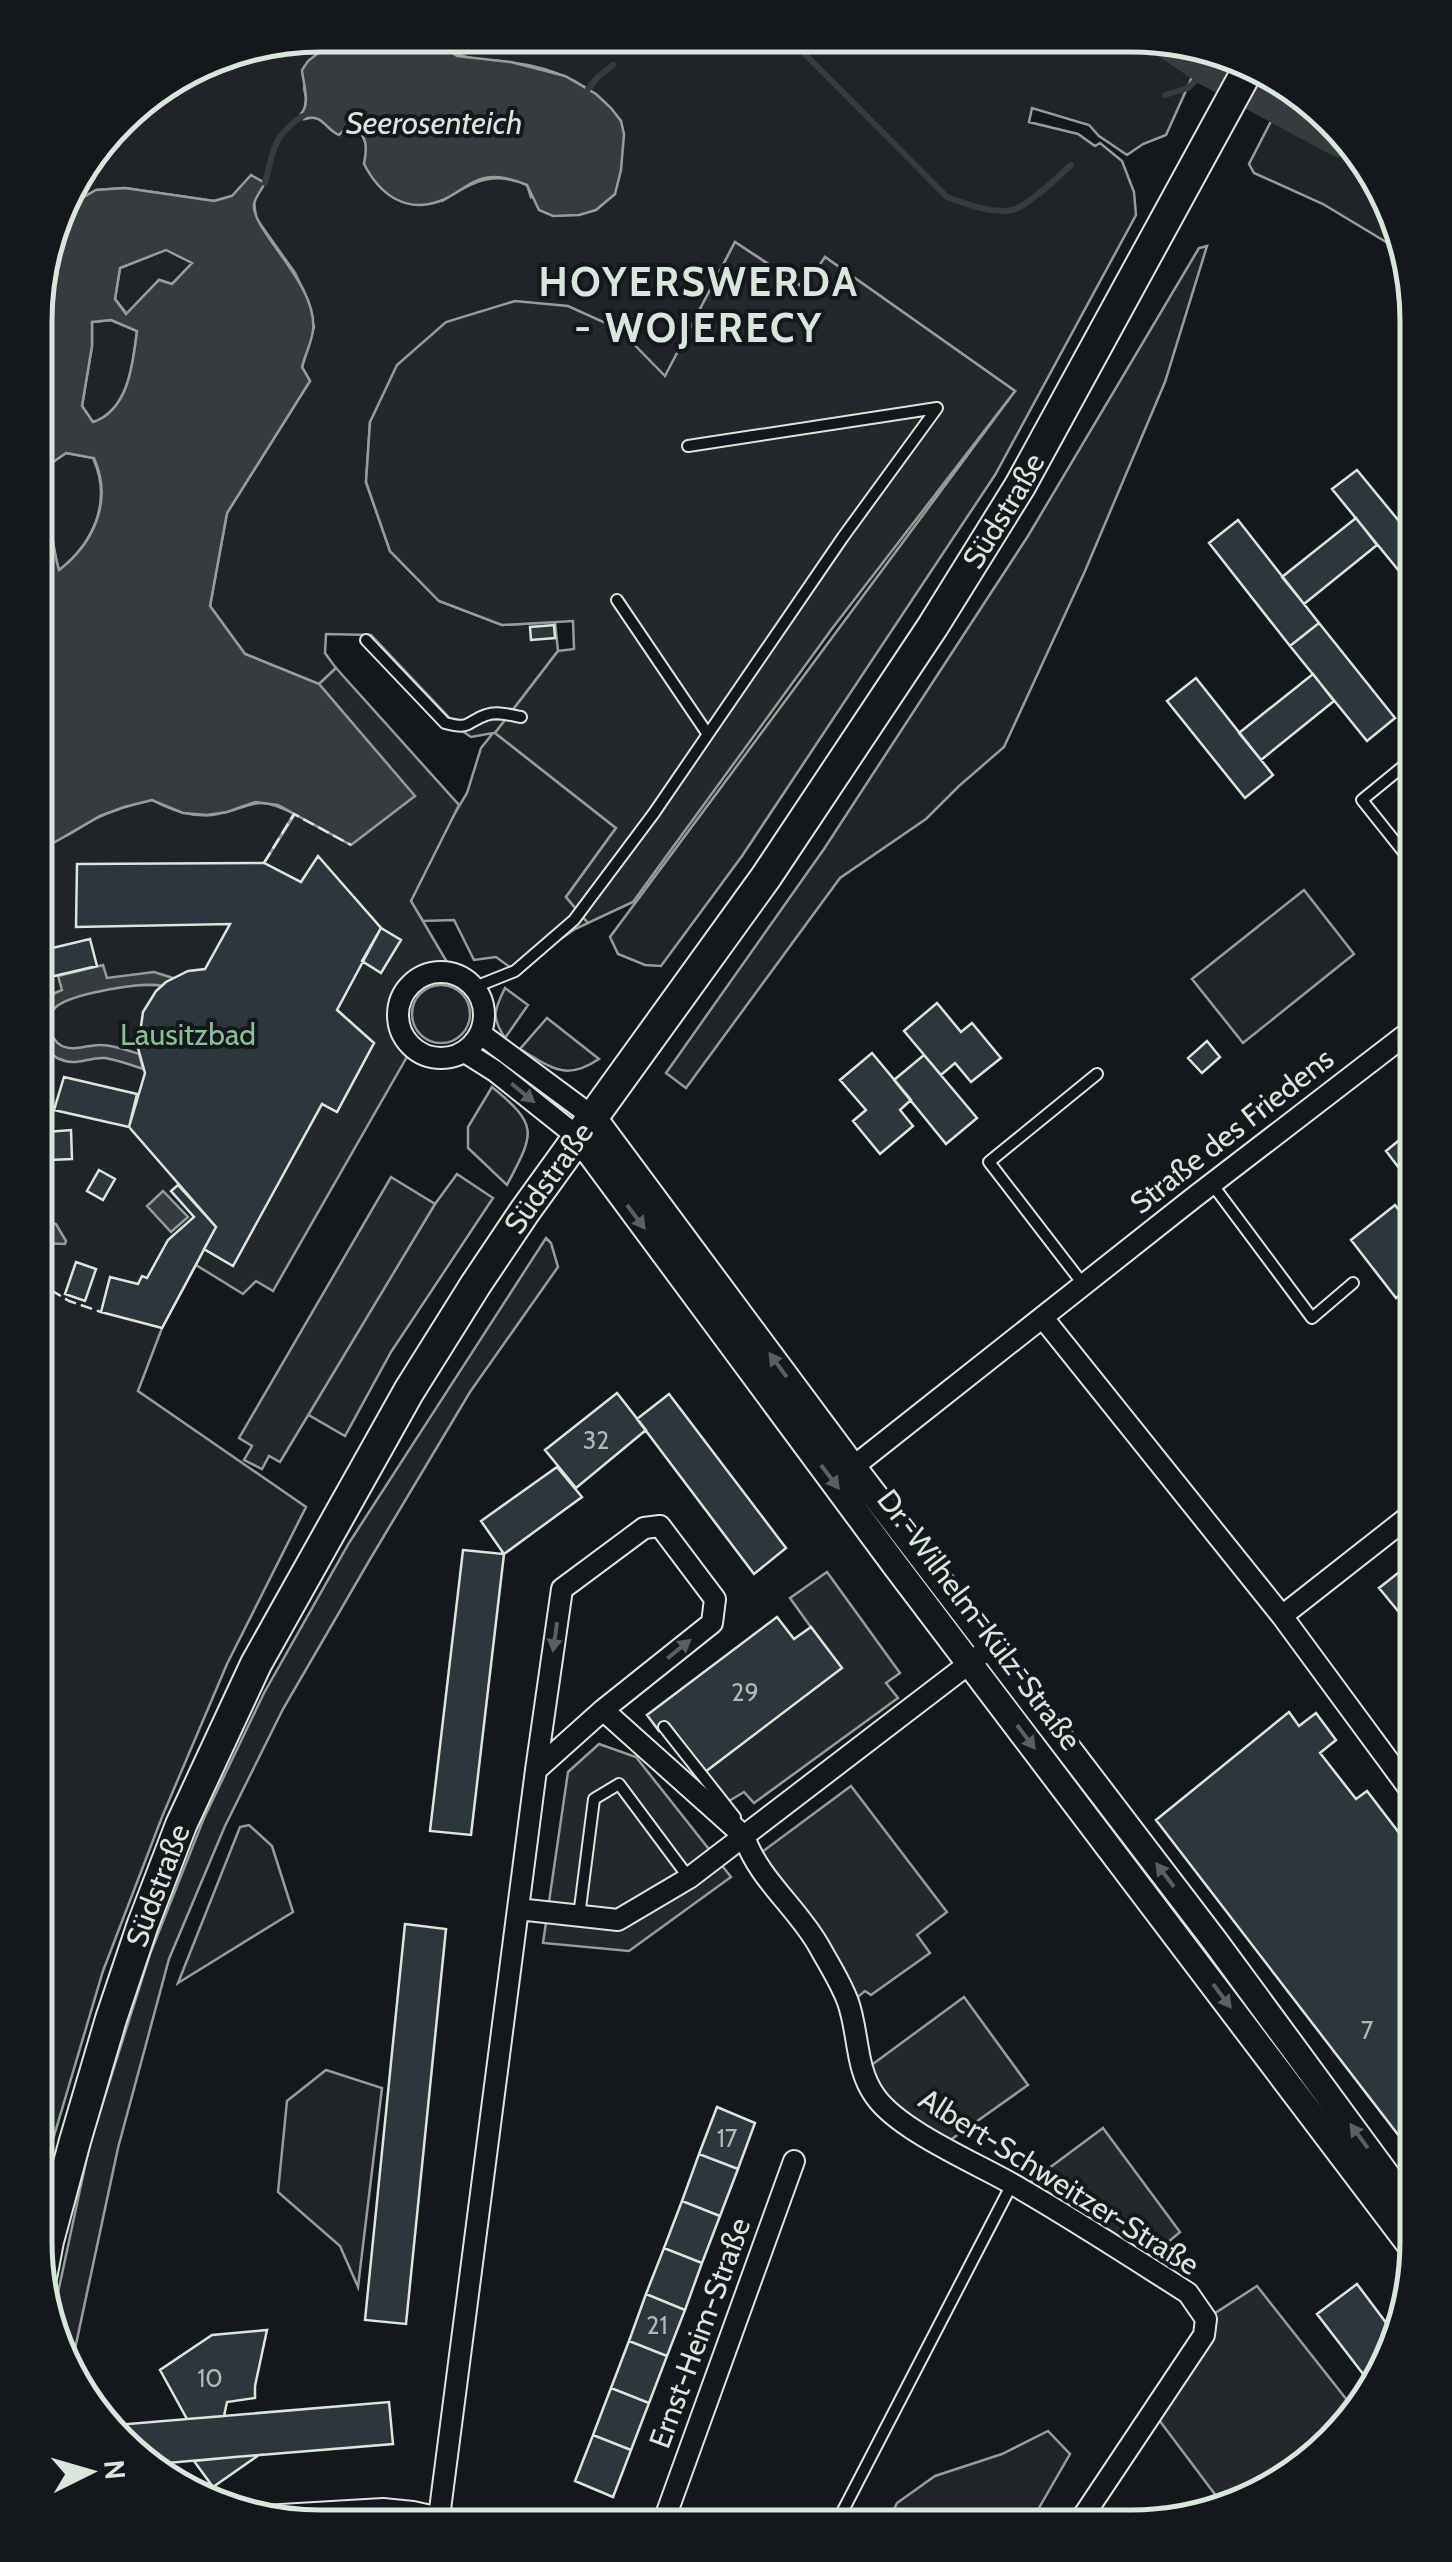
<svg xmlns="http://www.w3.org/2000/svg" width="1452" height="2562" font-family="Cabin,sans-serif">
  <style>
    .green { fill: #202428; stroke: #939e99; stroke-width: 2.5; fill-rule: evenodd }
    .parking { fill: #24282b; stroke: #939e99; stroke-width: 2.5 }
    .water { fill: #363b3e; stroke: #939e99; stroke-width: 2.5; fill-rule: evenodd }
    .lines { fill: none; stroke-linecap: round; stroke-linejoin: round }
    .stream { stroke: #363b3e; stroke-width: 6 }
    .river { stroke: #363b3e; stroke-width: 40 }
    .building { fill: #2c363c; stroke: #d8e6dc; stroke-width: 2.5 }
    .service-casing { stroke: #d8e6dc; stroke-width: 14 }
    .minor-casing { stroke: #d8e6dc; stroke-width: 24 }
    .tertiary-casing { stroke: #d8e6dc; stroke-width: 29 }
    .secondary-casing { stroke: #d8e6dc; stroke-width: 34 }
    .service { stroke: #14181c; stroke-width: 10 }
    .minor { stroke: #14181c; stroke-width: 20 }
    .tertiary { stroke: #14181c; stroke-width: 25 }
    .secondary { stroke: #14181c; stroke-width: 30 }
    .fence { stroke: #d8e6dc; stroke-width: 2.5; stroke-dasharray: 12 5; stroke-linecap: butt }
    .oneway { fill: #59605f }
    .labels { text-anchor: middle; stroke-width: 8; stroke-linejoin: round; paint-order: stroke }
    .number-label { font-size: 25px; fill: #adbab4 }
    .street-label { font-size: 30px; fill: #d8e6dc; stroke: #14181c }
    .park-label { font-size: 30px; fill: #8ac095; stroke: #14181c }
    .water-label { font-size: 32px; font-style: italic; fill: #d8e6dc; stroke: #14181c }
    .district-label { font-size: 40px; font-weight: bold; letter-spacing: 2.5px; fill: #d8e6dc; stroke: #14181c }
    .rim { fill: none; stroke: #d8e6dc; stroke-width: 5 }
  </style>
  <rect width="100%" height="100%" fill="#14181c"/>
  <path class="green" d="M322,35l827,5 48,26 -31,69 -23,9 -16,11 -28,-19 -10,-11 -57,-17 -3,14 49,12 17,12 5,-3 22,18 12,31 2,23 -141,260 -253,381 -81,110 -16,-1 -27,-11 -8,-17 405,-546 -190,-134 -20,31 -70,-46 -70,135 -295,45 -4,60 24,69 49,50 63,24 53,-3 3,29 -63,82 121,95 -50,69 22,26 -13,6 -60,42 -19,-14 -22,3 -20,-40 -31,1 -17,-26 61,-102 14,-45 12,-15 -22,4 -10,-7 -90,-95 -45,-1 -1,19 11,15 -17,16 -74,-30 -35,-48 17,-93 83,-132 -8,-14 12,-40 -9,-33 -10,-21 -39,-55 -5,-42 -19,20 -18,5 -89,-13 -29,2 -36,21 5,-17 67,-87 81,-50zM435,40c30,22 38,18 72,22 46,5 87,22 114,59l-90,76 -4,-12c-36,-15 -54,-3 -85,16l-75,-55 -6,-14 -8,-6 -15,8c-15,-6 -13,-21 -34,-15l2,-21 -2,-10 17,-37c39,-3 76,-10 114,-11z
    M1287,90l32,16 83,123 4,25 -83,-50 -69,-31 -5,-9z
    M1207,246l-42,136 -80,189 -81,176 -45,39 -33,33 -86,59 -154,210 -20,-15 158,-224 204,-313 171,-288z
    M167,249l26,14 -21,21 -13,-4 -32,34 -12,-15 5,-31z
    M111,320l26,11c-4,31 -8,79 -44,92l-11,-17 10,-60v-24z
    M66,453l27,5c20,44 0,85 -34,113 -8,-31 -10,-62 -15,-94l9,-15z
    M152,800c19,10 38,17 60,15 40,-5 40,-24 82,-1l-30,49 37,19 17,-26 43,105 13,82 -37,69 -104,154 -29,-16 -42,78 -24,63 168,116 -79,157 -65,153 -59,154 -49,165 -19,77 2,-1369c26,-2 37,-14 60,-26 18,-9 36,-14 55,-18z
    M1304,890l50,64 -111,89 -51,-64z
    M412 1014a29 29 0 1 1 58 0a29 29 0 1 1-58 0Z
    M505,988l23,17 -23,33c-14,-21 -11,-28 0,-50z
    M547,1018l52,41c-34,23 -48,8 -79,-10z
    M492,1087c48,39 42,46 15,98l-39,-37v-21z
    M457,1174l36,24 -102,154 -46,84 -38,-22 128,-210z
    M546,1238l5,5 7,24 -88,125 -101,169 -86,148 -58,117 -56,133 -51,189 -46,215 -22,-33 40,-187 60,-189 54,-136 60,-125 85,-150z
    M249,1825l23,21 21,66 -115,71 62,-156z
    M326,2070l56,18 -24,199 -18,-41 -62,-54 9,-91z
    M1048,2431l22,23 -42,73 -142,-1 11,-23 38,-27 67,-22z"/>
  <path class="parking" d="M735,242l69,46 21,-31 190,134 -184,239 -198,272 -45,21 -22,-26 50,-69 -121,-95 63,-82 16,-2 -1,-28 -71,4 -63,-24 -49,-50 -24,-69 4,-60 27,-57 49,-43 69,-21 53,5 51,23 46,47z
    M336,668l123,137 -48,96 43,73 -25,-1 -14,8 -9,8 -5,9 -3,17 2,13 12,20 -139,243 -17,-10 -13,13 -47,-29 8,-16 28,16 90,-161 15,7 37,-68 -37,-33 25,-49 19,11 19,-32 -19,-12 -63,-71 -17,25 -37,-19 31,-49 119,-18 -95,-112z
    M391,1177l44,27 -155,258 -11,-6 -7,13 -18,-9 8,-14 -13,-8z
    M827,1572l73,101 -14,10 12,15 -144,105 -10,-11 -15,9 -24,-29 135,-104 -50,-70z
    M599,1744l37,13 95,120 -102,74 -86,-8 25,-171z
    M851,1786l96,126 -30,23 13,18 -59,42 -6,-4 -16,13 -95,-146z
    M964,1997l64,88 -86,61 -50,-31 -30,-43z
    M1103,2128l77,104 -38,32 -121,-75z
    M1257,2286l101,128 -132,95 -73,-97 53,-93z"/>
  <path class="water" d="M421,37l14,3 22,16 54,6 54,14 31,18 15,14 10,13 3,13 -3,36 -6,24 -19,16 -17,5 -26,1 -14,-6 -12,-25c-14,-6 -30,-11 -46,-6 -15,5 -27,17 -41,22 -36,13 -61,-8 -76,-37 3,-16 4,-28 -11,-38l-8,3 -6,6c-14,-6 -17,-22 -34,-16l-4,-5c10,-11 2,-30 1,-44l6,-9 13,-10 56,-5 18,-5z
    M1149,40h37l19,10 -8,16z
    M251,175l14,8c-3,6 -10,15 -11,21 -3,27 64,79 59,126 -1,12 -8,25 -11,37l8,14 -83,132 -17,93 35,48 74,30 96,112 -64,49 -73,-40 -23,-3 -28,10 -20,3 -24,-2 -31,-13 -28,7 -24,9 -45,26 -18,2v-559l23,-74 36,-21 29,-2 89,13 18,-5zM166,250l26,13 -20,21 -13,-4 -33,34 -11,-15 5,-31zM111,320l26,11c-4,32 -8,79 -44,91l-11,-16 10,-60v-24zM66,453l28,5c19,43 0,85 -35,112 -9,-30 -10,-61 -15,-93l9,-15z
    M103,965l4,13 47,-6 19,6 -11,8c-18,-5 -92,8 -106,21 -6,5 -7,13 -6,21 1,8 5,14 12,18 12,6 27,-2 39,-1 13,0 26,5 38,9l4,15c-12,-4 -25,-9 -38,-11 -12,-1 -21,4 -32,4 -23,-1 -40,-22 -36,-44 3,-15 11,-23 25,-28l-4,-14z
    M163,1191l25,26 -17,15 -24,-26z
    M36,1219l20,5 10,17 -1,3 -29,-1z"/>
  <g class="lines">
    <path class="stream" d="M789,38l158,159c20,7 44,17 65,13 15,-3 47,-34 59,-45
      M588,89l10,-12 15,-12
      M1165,95l23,-7 22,-21
      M265,183c8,-31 8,-49 38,-67"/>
    <path class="river" d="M1170,40l40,27 130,70"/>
  </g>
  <path class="building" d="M1357,470l60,73v32l-9,7 -76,-93z
    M1356,518l21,27 -73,59 -22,-27z
    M1238,520l81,103 -29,23 -81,-103z
    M1319,623l76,95 -28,23 -77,-95z
    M554,625l1,13 -24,2 -1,-13z
    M1313,674l21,27 -73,59 -22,-27z
    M1196,678l77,97 -28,23 -78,-97z
    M318,856l63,72 -44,82 37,33 -37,69 -15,-8 -89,162 -29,-17 12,-22 -87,-100 16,-54 -7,-25 5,-36 13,-21 10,-9 22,-11 17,-2 25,-45 -154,3 1,-63 187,-1 37,19z
    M381,928l20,12 -20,33 -19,-12z
    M90,939l7,27 -47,11 -6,-27z
    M937,1003l24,29 11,-9 29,35 -30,24 -16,-19 -14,12 -37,-44z
    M1207,1041l13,16 -18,16 -14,-15z
    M872,1053l39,47 -11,10 13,16 -33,28 -27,-33 13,-11 -26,-30z
    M924,1055l53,63 -31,26 -52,-64z
    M64,1077l73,17 -8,33 -75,-17z
    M1417,1103v78l-5,4 -26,-34 28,-23 -11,-14z
    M71,1130l1,29 -23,1 -2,-28z
    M99,1170l16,9 -12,21 -16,-9z
    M178,1185l38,42 -54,101 -61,-16 9,-35 28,7 4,-8 5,2 21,-38 26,-23 -23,-26z
    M1395,1205l22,28v49l-21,16 -45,-58z
    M76,1262l20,7 -11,32 -20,-7z
    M617,1393l29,37 -70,58 -31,-38z
    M669,1394l117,154 -32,26 -117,-155z
    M557,1467l25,30 -78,57 -23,-33z
    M463,1550l41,4 -33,281 -41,-4z
    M1417,1558v76l-38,-46z
    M777,1617l17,22 17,-12 31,41 -137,104 -36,-48 -10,7 -12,-16z
    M1289,1712l10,14 17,-13 20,27 -16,13 36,46 11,-8 49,64v303l-260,-338z
    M405,1924l41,5 -40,395 -41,-4z
    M717,2107l38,16 -17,46 -39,-15z
    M699,2154l39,15 -18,47 -38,-15z
    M682,2201l38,15 -18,47 -38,-15z
    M664,2248l38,15 -17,47 -39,-16z
    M1357,2284l33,44 -20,55 -53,-69z
    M646,2294l39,16 -18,46 -38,-15z
    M267,2330l-12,56v12l-28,4 -3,14 -37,3 -27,-49 52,-35z
    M629,2341l38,15 -18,47 -38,-15z
    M611,2388l38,15 -18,47 -38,-15z
    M389,2402l4,42 -158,13 -90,8 -29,-40z
    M593,2435l38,15 -18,47 -38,-16z
    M259,2455l-46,32 -19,-26 41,-4z"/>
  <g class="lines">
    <defs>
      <path id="service" d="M617,600l90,133
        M366,640l79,83c27,7 20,-1 41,-8 11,-4 24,0 35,2
        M1417,869l-55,-69 55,-45
        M475,987l40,-16 59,-51 80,-107 189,-276 94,-129 -249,38
        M1212,1184l100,134 41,-35
        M1083,1284l-94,-122 108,-88
        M664,1727l71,90
        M579,1916l15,-117 25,-15 70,94
        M835,2526l177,-342"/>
      <path id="minor" d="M398 1015a43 43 0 1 1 86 0a43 43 0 1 1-86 0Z
        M481,1034l112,83
        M465,1052l30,19 84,67
        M1043,1318l239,298 134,182
        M853,1467l339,-268 225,-173
        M1282,1616l135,-106
        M536,1770l67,-60 141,126c14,43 55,73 76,112 10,18 21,35 28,54 11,31 7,66 27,94 25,36 106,69 146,93 57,33 112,69 167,104l18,26 -2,16 -128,192
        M518,1909l100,11 71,-42 303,-232
        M264,2516l119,-7 30,3 58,13
        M438,2525l98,-755 26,-181 82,-61 16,-2 55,73 -3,24 -109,87
        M662,2526l132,-365"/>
      <path id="tertiary" d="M593,1117l260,350 361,473 202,275
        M579,1138l316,427 521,688"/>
      <g id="secondary">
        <path id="s1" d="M41,2278l7,-37 27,-100 36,-122 32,-95 38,-99 75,-161 153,-273 67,-107 49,-73 241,-334 167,-251 87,-140 227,-415"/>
      </g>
    </defs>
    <use href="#service" class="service-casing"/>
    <use href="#minor" class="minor-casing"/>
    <use href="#tertiary" class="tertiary-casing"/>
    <use href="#secondary" class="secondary-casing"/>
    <use href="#service" class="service"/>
    <use href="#minor" class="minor"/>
    <use href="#tertiary" class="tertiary"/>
    <use href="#secondary" class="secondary"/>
    <path class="fence" d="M264,863l30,-49 57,31
      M36,1128l15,-10
      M36,1281l33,20 32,11"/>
  </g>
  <defs><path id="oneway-solid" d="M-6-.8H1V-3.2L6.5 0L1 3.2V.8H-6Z" transform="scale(2.5)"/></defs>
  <g class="oneway">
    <use href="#oneway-solid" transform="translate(523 1093) rotate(39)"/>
    <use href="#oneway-solid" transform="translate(636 1217) rotate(53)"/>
    <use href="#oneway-solid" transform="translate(778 1365) rotate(-126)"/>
    <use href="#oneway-solid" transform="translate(830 1477) rotate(53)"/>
    <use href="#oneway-solid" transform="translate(555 1637) rotate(98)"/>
    <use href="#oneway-solid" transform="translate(679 1649) rotate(-39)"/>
    <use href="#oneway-solid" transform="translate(1026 1737) rotate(53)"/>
    <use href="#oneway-solid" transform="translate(1165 1875) rotate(-127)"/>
    <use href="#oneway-solid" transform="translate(1222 1996) rotate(53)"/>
    <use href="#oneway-solid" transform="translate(1359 2136) rotate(-126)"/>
  </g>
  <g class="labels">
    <g class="number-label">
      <text x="596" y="1449">32</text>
      <text x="745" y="1701">29</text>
      <text x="1367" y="2039">7</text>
      <text x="727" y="2147">17</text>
      <text x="657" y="2334">21</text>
      <text x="210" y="2387">10</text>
    </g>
    <g class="street-label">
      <text dy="10" stroke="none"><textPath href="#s1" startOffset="2028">Südstraße</textPath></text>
      <text transform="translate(1232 1131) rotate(-38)" y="10">Straße des Friedens</text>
      <text dy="10" stroke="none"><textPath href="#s1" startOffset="1220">Südstraße</textPath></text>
      <text transform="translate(979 1620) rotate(53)" y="10">Dr.-Wilhelm-Külz-Straße</text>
      <text dy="10" stroke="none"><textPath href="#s1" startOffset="410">Südstraße</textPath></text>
      <text transform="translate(1059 2182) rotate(32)" y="10">Albert-Schweitzer-Straße</text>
      <text transform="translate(700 2333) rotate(-70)" y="10">Ernst-Heim-Straße</text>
    </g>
    <g class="park-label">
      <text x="188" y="1045">Lausitzbad</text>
    </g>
    <g class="water-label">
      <text x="434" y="134">Seerosenteich</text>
    </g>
    <g class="district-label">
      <text x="699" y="296">HOYERSWERDA<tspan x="699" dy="46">- WOJERECY</tspan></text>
    </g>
  </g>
  <path d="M0 0H1452V2562H0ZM321 52H1131A269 269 0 0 1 1400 321V2241A269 269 0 0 1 1131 2510H321A269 269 0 0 1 52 2241V321A269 269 0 0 1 321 52Z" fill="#14181c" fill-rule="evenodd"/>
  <path class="rim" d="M321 52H1131A269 269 0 0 1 1400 321V2241A269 269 0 0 1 1131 2510H321A269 269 0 0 1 52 2241V321A269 269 0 0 1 321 52Z"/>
  <g transform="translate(90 2472) rotate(85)" stroke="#14181c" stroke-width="8" paint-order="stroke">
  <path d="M0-8L18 38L0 25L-18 38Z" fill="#d8e6dc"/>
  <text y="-15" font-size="28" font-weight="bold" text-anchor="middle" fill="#d8e6dc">N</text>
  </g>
</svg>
